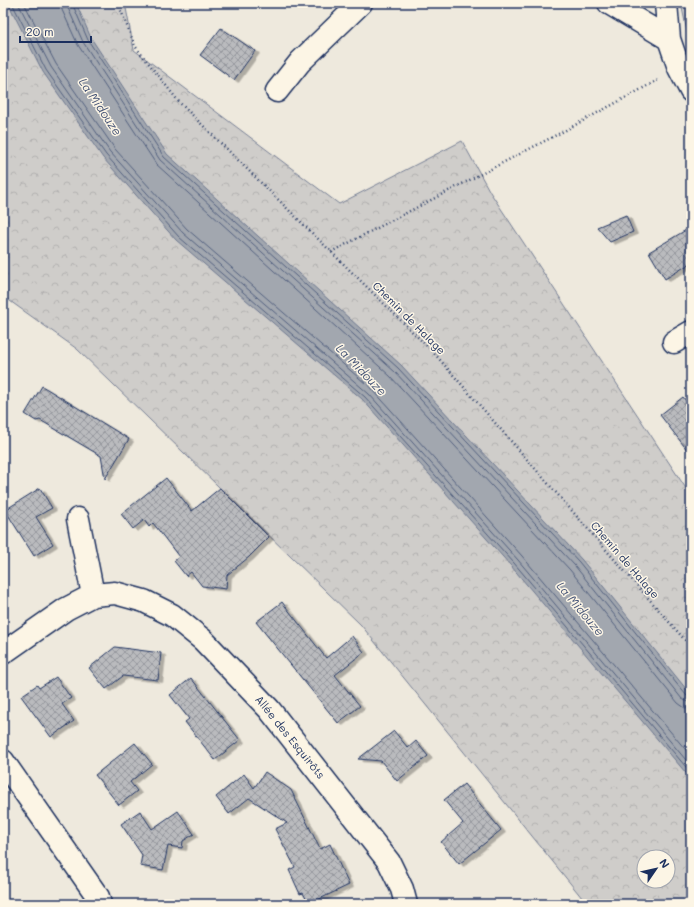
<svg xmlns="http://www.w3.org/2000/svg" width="694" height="907" font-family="Mali,sans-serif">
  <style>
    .grass { fill: url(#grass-tufts); stroke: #757e94 }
    .forest { fill: url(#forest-crowns); stroke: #757e94; fill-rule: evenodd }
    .water { fill: #a2a7af; stroke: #6c778f }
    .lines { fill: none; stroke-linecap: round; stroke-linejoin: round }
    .shore { stroke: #515f7e; stroke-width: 1 }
    .building { fill: url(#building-cross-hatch); stroke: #1b2f5e; filter: url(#shadow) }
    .minor-casing { stroke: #1b2f5e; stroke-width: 25 }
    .path { stroke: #1b2f5e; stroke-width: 2.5; stroke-dasharray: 1 3; stroke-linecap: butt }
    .minor { stroke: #fcf5e5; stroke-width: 22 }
    .labels { text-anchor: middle; stroke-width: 3; stroke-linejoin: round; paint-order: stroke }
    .street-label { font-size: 11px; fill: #1b2f5e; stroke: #fcf5e5 }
    .water-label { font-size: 12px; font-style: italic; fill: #445376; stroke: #fcf5e5 }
  </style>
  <defs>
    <pattern id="grass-tufts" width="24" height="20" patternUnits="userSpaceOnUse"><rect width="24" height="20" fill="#cfcdca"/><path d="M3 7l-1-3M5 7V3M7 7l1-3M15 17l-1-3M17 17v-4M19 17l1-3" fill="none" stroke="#b1b0b0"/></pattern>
    <pattern id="forest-crowns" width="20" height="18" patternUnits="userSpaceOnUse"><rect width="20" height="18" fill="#cfcdca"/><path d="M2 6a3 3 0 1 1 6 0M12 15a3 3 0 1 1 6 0" fill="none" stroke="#b1b0b0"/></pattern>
    <pattern id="building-cross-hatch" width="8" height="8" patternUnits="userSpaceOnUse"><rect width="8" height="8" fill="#babbbe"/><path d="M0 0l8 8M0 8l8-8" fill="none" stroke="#96989e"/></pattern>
    <filter id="shadow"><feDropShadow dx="4.5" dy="2.5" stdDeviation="0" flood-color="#0004"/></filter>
  </defs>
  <rect width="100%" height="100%" fill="#eee9dd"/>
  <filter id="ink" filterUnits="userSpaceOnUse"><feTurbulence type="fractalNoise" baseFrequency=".025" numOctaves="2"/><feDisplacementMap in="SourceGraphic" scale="8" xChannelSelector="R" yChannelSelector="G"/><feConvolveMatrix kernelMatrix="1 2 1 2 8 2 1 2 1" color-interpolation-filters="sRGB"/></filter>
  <g filter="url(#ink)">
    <path class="grass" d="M681,3h10v48z"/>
    <path class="forest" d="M3,3h122l9,47 205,154 123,-63 28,51 201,304v408h-104l-226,-279 -284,-276 -74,-53zM644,857h24v24h-24z"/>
    <path class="water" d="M8,3h68l15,35 76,116 234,211 181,195 109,135v84l-180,-213 -149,-167 -186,-159 -73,-82 -60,-86z"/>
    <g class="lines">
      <path class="shore" d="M12,3l34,67 60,85 73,82 186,160 149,166 177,210
        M18,3l33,64 59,85 73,81 186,161 149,166 173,206
        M24,3l32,61 59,85 72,80 186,161 149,166 169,200
        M61,3l1,7 16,35 78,119 234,212 180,194 108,133 7,5h6
        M67,3l1,5 15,34 77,118 235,212 180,194 107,133 4,2 5,1
        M72,3l16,37 76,117 234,211 181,194 97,121 11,13 4,1"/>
    </g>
    <path class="building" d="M221,28l34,23 -21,29 -34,-25z
      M626,215l7,17 -23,10 -13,-15z
      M691,227v36l-26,16 -16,-27z
      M42,386l87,53 -24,40 -4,-23 -61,-36 -4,1 -11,-7z
      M683,397l8,10v48l-31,-40z
      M166,478l26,33 28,-23 49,49 -20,20 -22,18 -1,14 -24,-3 -11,-14 -5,4 -12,-15 5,-4 -26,-34 -4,4 -5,-7 -11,9 -12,-15z
      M40,488l12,20 -16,9 17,27 -19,12 -29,-46z
      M282,602l44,56 26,-22 12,16 -29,23 25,31 -22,17 -82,-101z
      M115,647l46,6 -3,27 -35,-4 -17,13 -17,-21z
      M56,677l15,21 -9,6 12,17 -23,16 -30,-41 16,-11 2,3z
      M191,678l49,62 -25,20 -30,-38 4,-3 -19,-24z
      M394,731l14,17 8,-7 12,15 -31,25 -16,-20 -23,-2z
      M135,743l17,21 -22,18 7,9 -18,14 -24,-30z
      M265,772l26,18 29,59 10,-5 19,41 -40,19 -6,-11 -3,1 -11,-24 6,-3 -20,-38 12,-6 -38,-25 -20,16 -13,-17 28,-23 10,14z
      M464,784l37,46 -42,34 -18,-22 22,-19 -19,-23z
      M140,811l12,18 26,-18 16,23 -11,7 -1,7 -14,-2 -5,24 -23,-4 2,-11 -21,-31z"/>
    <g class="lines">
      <defs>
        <path id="minor" d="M609,3l60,36
          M666,3l3,36 10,29 12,23
          M277,91l23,-29 61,-59
          M674,342l17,-10
          M78,519l15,76
          M3,653l63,-44 27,-14 22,-2 29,8 28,14 31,25 66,69 120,153 13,27 4,15
          M3,761l95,136 2,7"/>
      </defs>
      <use href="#minor" class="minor-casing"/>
      <path class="path" d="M118,3l17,43 44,56 255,251 257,294
        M331,252l233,-121 96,-52"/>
      <use href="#minor" class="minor"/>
    </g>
  </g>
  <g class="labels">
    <g class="street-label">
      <text transform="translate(409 318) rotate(45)" y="4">Chemin de Halage</text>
      <text transform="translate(625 560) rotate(49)" y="4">Chemin de Halage</text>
      <text transform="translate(290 737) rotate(51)" y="4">Allée des Esquirôts</text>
    </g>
    <g class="water-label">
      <text transform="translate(100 107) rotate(56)" y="4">La Midouze</text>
      <text transform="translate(361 370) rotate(46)" y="4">La Midouze</text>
      <text transform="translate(580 609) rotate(50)" y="4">La Midouze</text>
    </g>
  </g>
  <rect width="694" height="907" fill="none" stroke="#fcf5e5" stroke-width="16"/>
  <rect x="8" y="8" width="678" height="891" fill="none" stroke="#1b2f5e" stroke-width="1.5" filter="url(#ink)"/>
  <g transform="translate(656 869) rotate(56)"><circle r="19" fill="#fcf5e5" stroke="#a2a6af"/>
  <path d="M0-3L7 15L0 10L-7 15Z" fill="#1b2f5e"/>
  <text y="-6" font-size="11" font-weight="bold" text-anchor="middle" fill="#1b2f5e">N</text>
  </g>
  <path d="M20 36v6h71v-6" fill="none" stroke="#1b2f5e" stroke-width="2"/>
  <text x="26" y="36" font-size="12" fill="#1b2f5e" stroke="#fcf5e5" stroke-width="3" paint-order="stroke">20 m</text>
</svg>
